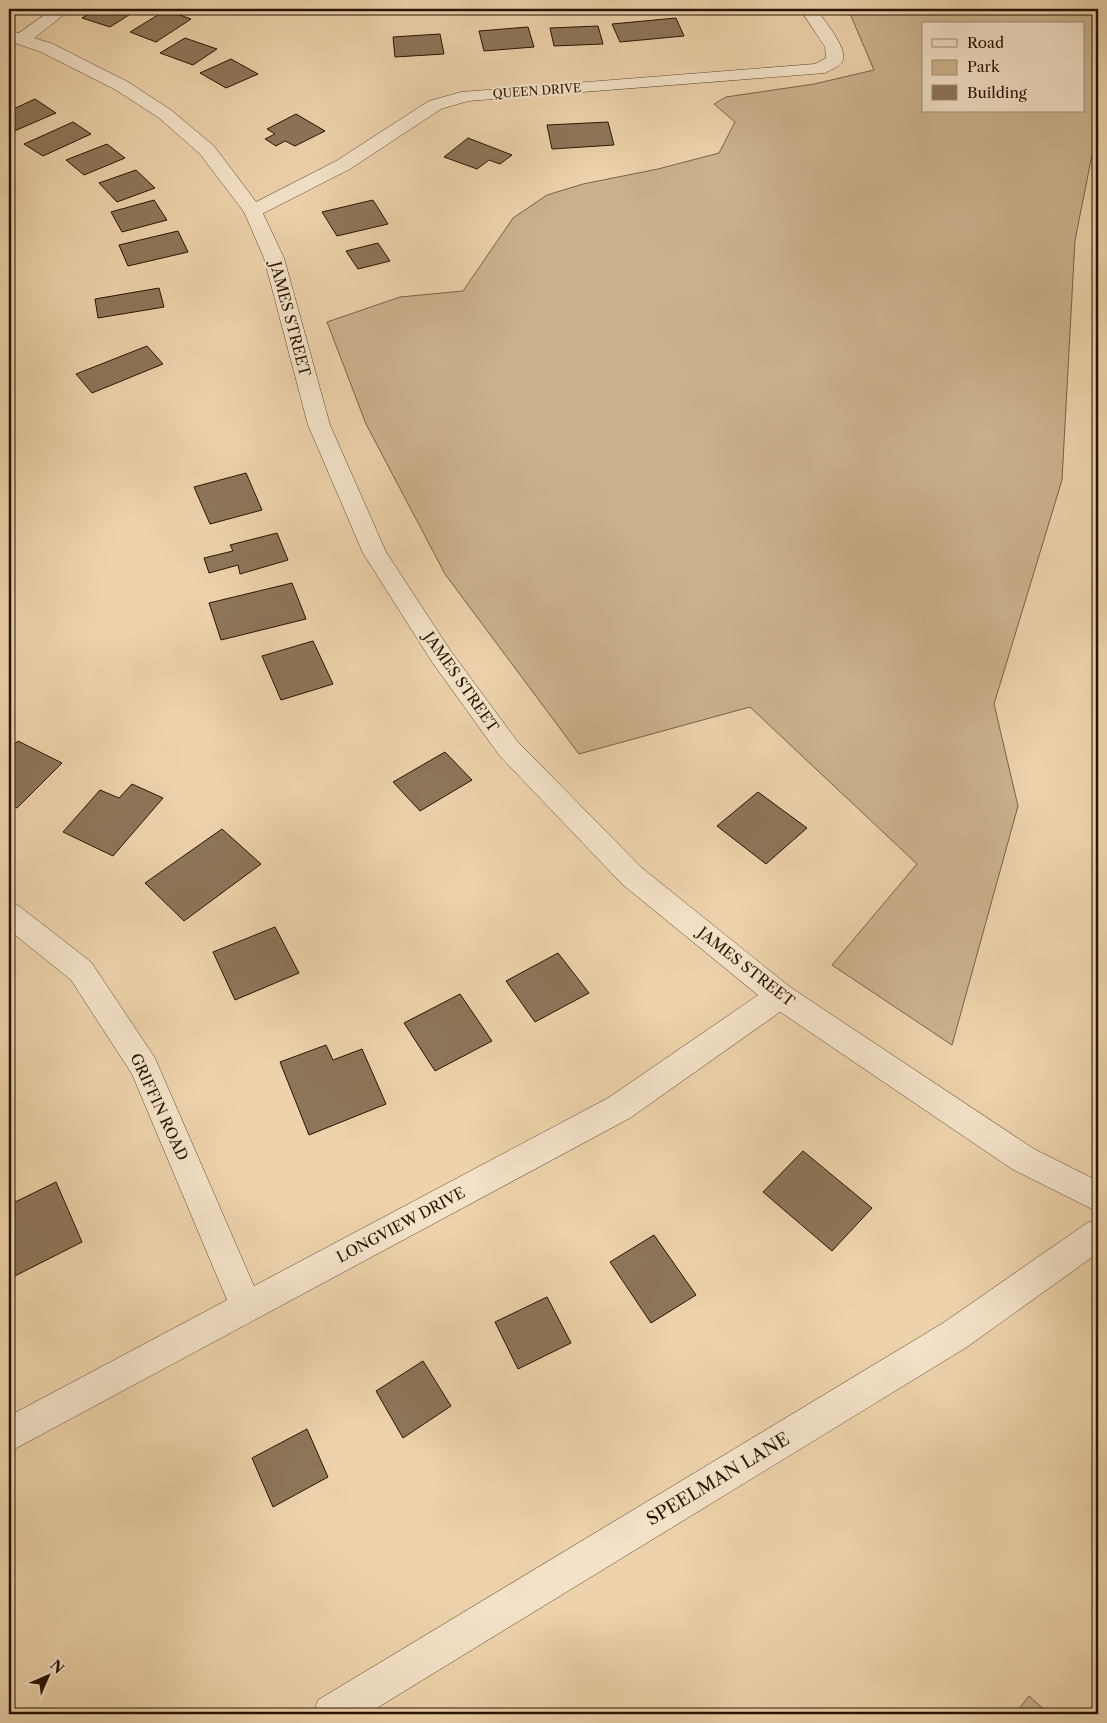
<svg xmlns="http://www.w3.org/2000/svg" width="1107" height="1723" font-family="'Libre Caslon Text',serif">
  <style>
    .green { fill: #cbb28e; stroke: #796248; fill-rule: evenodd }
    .building { fill: #8e7659; stroke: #271301 }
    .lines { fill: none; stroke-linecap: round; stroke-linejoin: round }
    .minor-casing { stroke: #58432c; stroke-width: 1 }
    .tertiary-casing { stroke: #58432c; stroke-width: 1 }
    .minor { fill: #f3e2c8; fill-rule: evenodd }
    .tertiary { fill: #f3e2c8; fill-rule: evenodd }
    .labels { text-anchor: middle; stroke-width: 4.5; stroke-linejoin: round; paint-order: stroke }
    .far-street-label { font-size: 12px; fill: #271301; stroke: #f3e2c8 }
    .street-label { font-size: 15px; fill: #271301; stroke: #f3e2c8 }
    .near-street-label { font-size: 18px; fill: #271301; stroke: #f3e2c8 }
  </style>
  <rect width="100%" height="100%" fill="#edd2ab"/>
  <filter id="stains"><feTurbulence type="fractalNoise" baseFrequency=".004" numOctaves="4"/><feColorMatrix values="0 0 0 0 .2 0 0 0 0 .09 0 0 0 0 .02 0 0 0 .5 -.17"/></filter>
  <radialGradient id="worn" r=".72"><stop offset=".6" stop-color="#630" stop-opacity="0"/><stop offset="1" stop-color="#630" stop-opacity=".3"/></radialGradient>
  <path class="green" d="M848,9h250v116l-23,115 -13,240 -68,224 24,102 -66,239 -120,-80 85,-101 -167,-157 -171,47 -134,-180 -79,-150 -39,-102 73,-25 63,-6 50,-73 34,-23 36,-11 75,-15 61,-16 16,-31 -21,-18 12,-7 88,-13 60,-14zM923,24h160v87h-160z
    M1029,1696l20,18h-34z"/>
  <path class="building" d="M97,9h21l14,4 -22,14 -28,-9z
    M166,10l25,9 -35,23 -26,-10z
    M676,18l8,18 -64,6 -8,-18z
    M598,26l5,18 -49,2 -4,-18z
    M528,27l6,20 -50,4 -5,-20z
    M440,34l4,20 -49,3 -2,-20z
    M185,38l32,11 -24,16 -33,-12z
    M231,59l27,15 -32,14 -26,-15z
    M35,99l21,14 -44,19 -3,-2v-19z
    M296,114l29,17 -30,15 -10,-5 -9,5 -11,-7 10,-5 -8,-5z
    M73,122l18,12 -48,22 -19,-12z
    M608,122l6,23 -62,4 -5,-24z
    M468,138l44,17 -12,9 -11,-4 -12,9 -33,-12z
    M107,144l18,14 -41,17 -18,-15z
    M136,170l19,18 -38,14 -18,-19z
    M154,200l13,20 -45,12 -11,-20z
    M373,200l15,24 -51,12 -15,-24z
    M178,231l10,21 -60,14 -9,-21z
    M378,243l12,18 -32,8 -12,-18z
    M159,288l5,19 -66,11 -3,-19z
    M147,346l16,18 -71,29 -16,-19z
    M246,473l16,37 -52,14 -16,-37z
    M277,533l11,27 -48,14 -2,-9 -29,8 -5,-15 29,-7 -3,-6z
    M292,583l14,36 -85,21 -12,-37z
    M313,641l20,43 -52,16 -19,-44z
    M18,741l44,22 -45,45 -8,-4v-55z
    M445,752l27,28 -52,31 -27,-29z
    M132,784l31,14 -50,58 -50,-24 37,-42 19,8z
    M758,792l49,36 -41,36 -49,-38z
    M222,829l39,35 -77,57 -39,-38z
    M275,927l24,46 -64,27 -22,-48z
    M558,953l31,40 -54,29 -29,-41z
    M460,994l32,47 -57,30 -31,-48z
    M326,1045l7,15 29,-11 24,55 -77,31 -29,-73z
    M803,1151l69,57 -40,43 -69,-59z
    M56,1182l26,60 -73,37v-74z
    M654,1235l42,60 -45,28 -41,-61z
    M547,1297l24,46 -53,26 -23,-47z
    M423,1361l28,45 -48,32 -27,-47z
    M307,1429l21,48 -55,30 -21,-49z"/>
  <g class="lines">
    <defs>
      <path id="minor" d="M53,9h18l-43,34h-12l-3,-4 3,-4z
        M800,9h16c7,10 34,41 26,53 -3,5 -12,8 -17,11l-357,28 -27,8 -91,60 -90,46 -7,2 -7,-2 -3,-4 3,-4 90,-46 93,-60 32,-9 354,-28 11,-6 -1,-11z
        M9,902l10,4 72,56 64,96 99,228 354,-188 162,-111 10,-4 10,4 5,9 -5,9 -160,113 -621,334v-36l218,-116 -95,-226 -61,-94 -62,-50z"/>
      <path id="tertiary" d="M9,30l44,14 75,38 43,28 43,36 46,61 24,51 46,167 56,127 64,98 67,91 125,127 148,119 244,162 64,32v31l-86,-43 -242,-164 -148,-121 -123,-129 -67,-93 -69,-109 -55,-128 -44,-167 -20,-46 -44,-58 -41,-36 -43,-28 -75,-38 -32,-11z
        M1098,1219v34l-131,94 -600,367h-54l5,-14 625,-377 144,-100z"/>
    </defs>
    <use href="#minor" class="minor-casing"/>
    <use href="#tertiary" class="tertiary-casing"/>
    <use href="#minor" class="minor"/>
    <use href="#tertiary" class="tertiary"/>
  </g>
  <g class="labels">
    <g class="far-street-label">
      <text transform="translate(537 91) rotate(-4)" y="4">QUEEN DRIVE</text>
    </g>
    <g class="street-label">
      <text transform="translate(290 319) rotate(75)" y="5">JAMES STREET</text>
      <text transform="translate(461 682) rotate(55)" y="5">JAMES STREET</text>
      <text transform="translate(746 967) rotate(38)" y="5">JAMES STREET</text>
      <text transform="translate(159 1107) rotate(65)" y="5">GRIFFIN ROAD</text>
      <text transform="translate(401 1225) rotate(-28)" y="5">LONGVIEW DRIVE</text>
    </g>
    <g class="near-street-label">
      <text transform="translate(718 1479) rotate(-31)" y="6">SPEELMAN LANE</text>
    </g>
  </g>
  <rect width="1107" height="1723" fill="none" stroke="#edd2ab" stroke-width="30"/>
  <rect x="10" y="10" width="1087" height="1703" fill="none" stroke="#271301" stroke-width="2.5"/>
  <rect x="15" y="15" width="1077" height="1693" fill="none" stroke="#271301"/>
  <rect x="922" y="22" width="162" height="90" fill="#f3e2c8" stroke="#a18f78"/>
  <rect x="932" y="39" width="25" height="8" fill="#f3e2c8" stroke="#a18f78"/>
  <text x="967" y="48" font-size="15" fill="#271301">Road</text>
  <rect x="932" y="60" width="25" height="15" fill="#cbb28e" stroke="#a18f78"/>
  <text x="967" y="72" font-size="15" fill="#271301">Park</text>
  <rect x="932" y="85" width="25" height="15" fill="#8e7659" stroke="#a18f78"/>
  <text x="967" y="98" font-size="15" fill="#271301">Building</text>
  <g transform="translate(48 1676) rotate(45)" stroke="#f3e2c8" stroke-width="4" paint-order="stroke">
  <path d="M0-4L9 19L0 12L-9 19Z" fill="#271301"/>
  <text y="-8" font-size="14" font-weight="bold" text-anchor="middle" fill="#271301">N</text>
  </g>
  <rect width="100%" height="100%" filter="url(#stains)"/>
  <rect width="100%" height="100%" fill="url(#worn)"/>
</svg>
